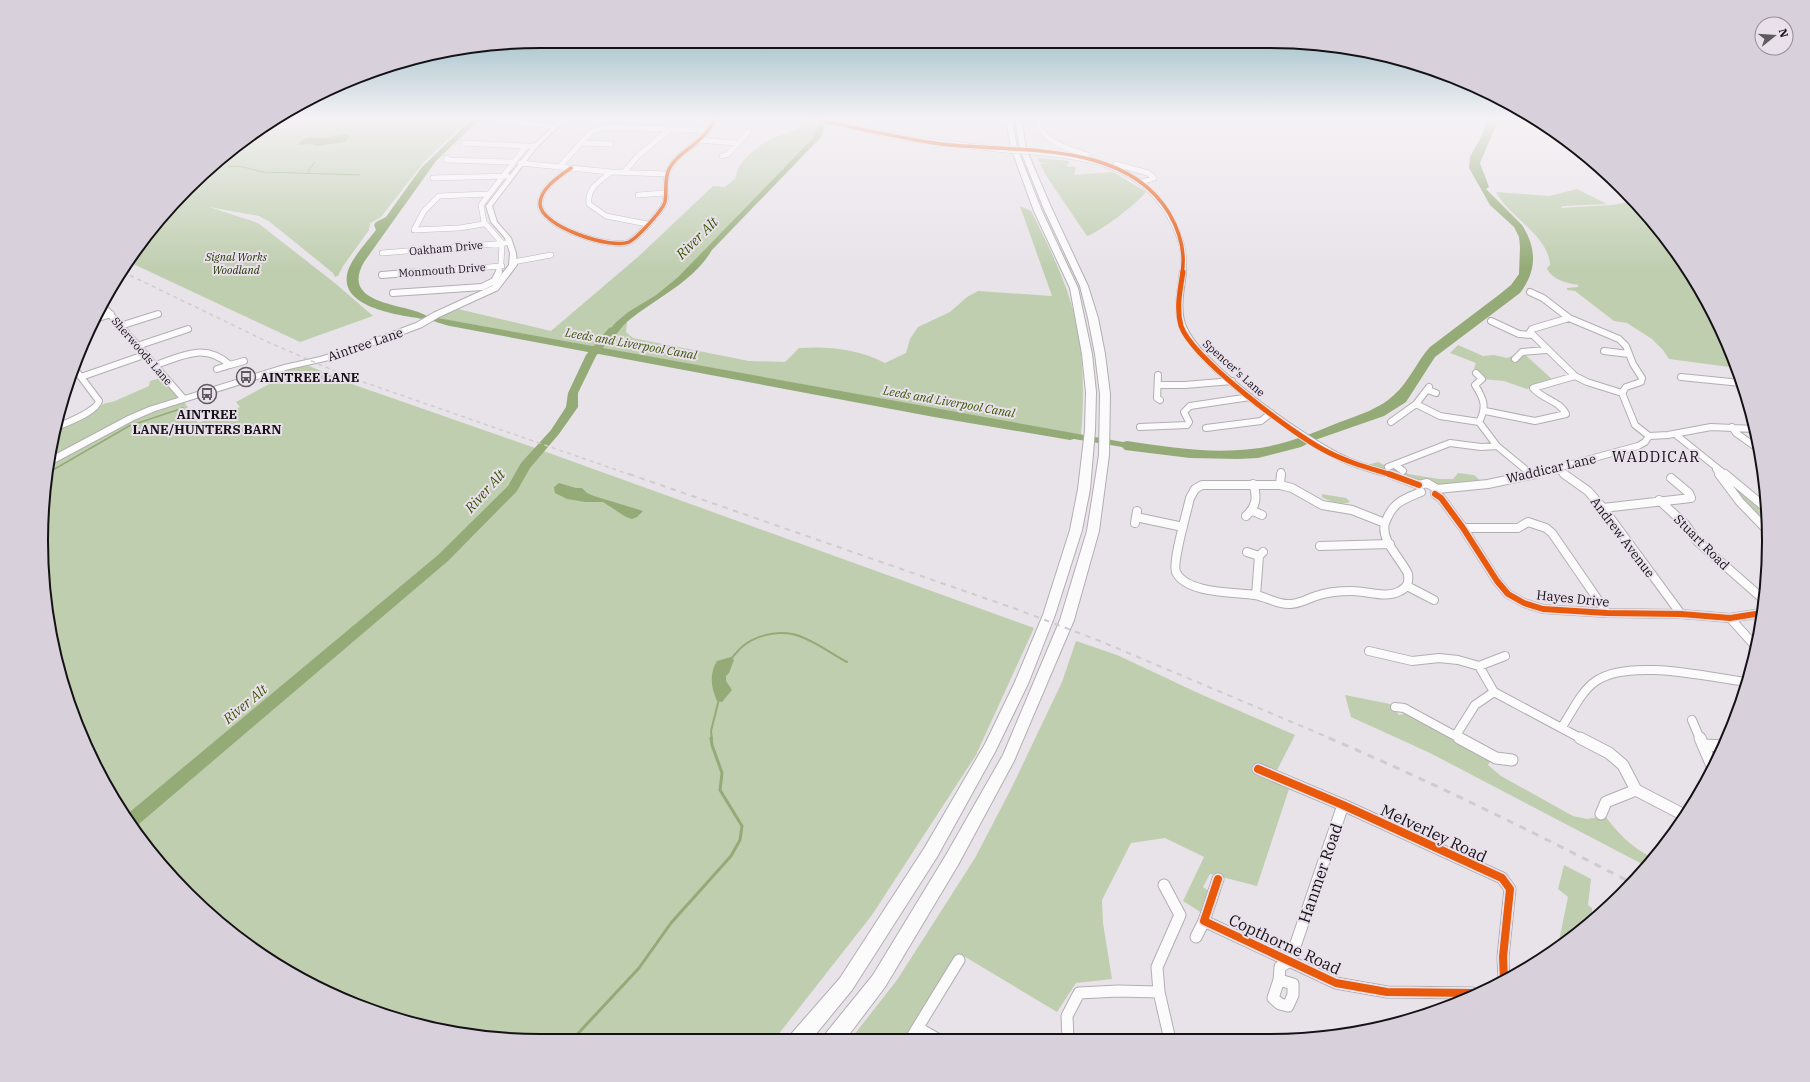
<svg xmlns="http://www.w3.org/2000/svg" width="1810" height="1082" font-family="'IBM Plex Serif',serif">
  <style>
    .green { fill: #bfceaf }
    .water { fill: #94ab77 }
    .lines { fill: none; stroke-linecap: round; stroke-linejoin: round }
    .stream-far3 { stroke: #94ab77; stroke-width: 1 }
    .stream-far2 { stroke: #94ab77; stroke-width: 1.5 }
    .stream-far1 { stroke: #94ab77; stroke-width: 2 }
    .stream { stroke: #94ab77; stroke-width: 3 }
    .river { fill: #94ab77; fill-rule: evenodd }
    .minor-far3-casing { stroke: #b2aeb2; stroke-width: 6 }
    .minor-far2-casing { stroke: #b2aeb2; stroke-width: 8 }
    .minor-far1-casing { stroke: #b2aeb2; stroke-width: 10 }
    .minor-casing { stroke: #b2aeb2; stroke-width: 13 }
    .major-casing { stroke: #b2aeb2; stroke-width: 2 }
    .highway-casing { stroke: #b2aeb2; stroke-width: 2 }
    .minor-far3 { stroke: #fcfbfc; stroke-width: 5 }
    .minor-far2 { stroke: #fcfbfc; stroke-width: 6 }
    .minor-far1 { stroke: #fcfbfc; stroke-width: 8 }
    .minor { stroke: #fcfbfc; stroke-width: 11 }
    .major { fill: #fcfbfc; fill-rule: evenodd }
    .highway { fill: #fcfbfc; fill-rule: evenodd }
    .rail-far3 { stroke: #ceccce; stroke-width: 1; stroke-dasharray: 3 3; stroke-linecap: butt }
    .rail-far2 { stroke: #ceccce; stroke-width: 1.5; stroke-dasharray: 4 4; stroke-linecap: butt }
    .rail-far1 { stroke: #ceccce; stroke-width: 2; stroke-dasharray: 5.5 5.5; stroke-linecap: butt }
    .rail { stroke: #ceccce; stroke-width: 3; stroke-dasharray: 7 7; stroke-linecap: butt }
    .minor-bridge-casing { stroke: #b2aeb2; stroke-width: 6; stroke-linecap: butt }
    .minor-bridge { stroke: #fcfbfc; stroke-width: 5 }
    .cycleway-far3-casing { stroke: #e9e0ec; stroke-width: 5 }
    .cycleway-far2-casing { stroke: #e9e0ec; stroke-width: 7 }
    .cycleway-far1-casing { stroke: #e9e0ec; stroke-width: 9 }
    .cycleway-casing { stroke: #e9e0ec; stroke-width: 11 }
    .cycleway-far3 { stroke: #e8590c; stroke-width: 3.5 }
    .cycleway-far2 { stroke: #e8590c; stroke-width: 5 }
    .cycleway-far1 { stroke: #e8590c; stroke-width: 6 }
    .cycleway { stroke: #e8590c; stroke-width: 8 }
    .labels { text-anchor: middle; stroke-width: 4; stroke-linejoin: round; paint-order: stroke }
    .far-street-label { font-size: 11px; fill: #151216; stroke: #e9e0ec }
    .far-park-label { font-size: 11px; font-style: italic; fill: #233900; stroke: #e9e0ec }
    .far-water-label { font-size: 12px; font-style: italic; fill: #385800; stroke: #e9e0ec }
    .street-label { font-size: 13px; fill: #151216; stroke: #e9e0ec }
    .poi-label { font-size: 13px; font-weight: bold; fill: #151216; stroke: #e9e0ec; text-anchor: start }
    .water-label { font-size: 14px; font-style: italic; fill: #385800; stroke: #e9e0ec }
    .quarter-label { font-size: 15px; letter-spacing: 1px; fill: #151216; stroke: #e9e0ec }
    .near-street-label { font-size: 16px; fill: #151216; stroke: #e9e0ec }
    .rim { fill: none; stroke: #151216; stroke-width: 2 }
  </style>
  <rect width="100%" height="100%" fill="#e8e3e9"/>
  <path class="green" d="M279,118h191l-46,44 -43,55 -11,6 -1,7 -26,36 -5,10 -3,1 -2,-4 -63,-51 -11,-6 -50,-9 49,16 78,61 37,32 -73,26 -171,-80 15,-25 93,-93z
    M809,120l10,2 -5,15 -136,140 -22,18 -28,17 -13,11 -16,20 9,1 19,-22 -1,10 7,6 116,23 36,1 14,-14c30,-2 59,1 86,15l21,-10 4,-14 8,-12 32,-15 17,-15 11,-6 74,5 -32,-90 11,5c19,38 39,77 47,120 6,34 6,70 3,104l-644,-117 21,-9 93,22 88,-75 74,-70 12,1 11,-9c0,-16 24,-34 37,-40 12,-5 27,-7 36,-18z
    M1038,158l31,3 -1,4 -3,1 11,1 -2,8 39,-3 33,20c-11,13 -43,38 -59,44l-40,-59 -7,-13h4l-1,-1 -4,-1z
    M1577,189l30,15 -44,2 -2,2 52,-3 21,-4 51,62 11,21 -3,-1v3l4,1 34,63 6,18 -68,-9 -6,-9 -11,-11 -25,-16 -13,-2 -39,-30 -8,-1v-2l11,-1v-2c-10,-2 -27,-5 -31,-17l3,-3c-1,-29 -42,-49 -54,-73l53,4z
    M1458,345l25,11 11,-1 13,3 15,-6 31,28 -26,9 -23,-8 -22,-2 -8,-11 2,-5 -26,-10z
    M307,365l42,18 189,66 496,179 -58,127 -104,160 -98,125h-266l-128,-26 -117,-57 -75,-62 -44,-50 -36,-54 -40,-89 -17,-64 -10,-97 4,-65 3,-12 89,-46 47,-16 14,21 42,-16 -4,-5 37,-20 -7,-6z
    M160,378l17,18 -3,5 -78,31 -47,27 7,-28 38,-19 9,-8 12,-3 34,-15 1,-5z
    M1378,462l10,5 7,-2 13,9 31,5h14l5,-6 16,2 10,9 -47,5 -74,-23z
    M1717,467l49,42 2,21z
    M1322,494l24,4 4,4c-7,3 -22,-1 -28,-5z
    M1076,641l41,14 81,38 97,42 -21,41 17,7 -34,103 -47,-12 -7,13 10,7 -11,19 -19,-12 21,-44 -39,-19 -34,5 -29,57 1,23 9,56 -36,4 -19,29 -95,-57 -54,85h-58l47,-60 78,-122 37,-71 50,-105z
    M1345,695l45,9 9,11 8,-2 84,47 -3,5 13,11 72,40 14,3 18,-3c13,17 26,31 46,41l-7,8 -214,-112 -79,-36z
    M1564,865l27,14 -3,26 4,3v7l5,3 -39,28 10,-49 -10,-8z"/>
  <path class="water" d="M473,118h8l-45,43 -72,101c-25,44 43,41 63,54l696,126 4,-1c41,6 82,13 124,8 31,-3 60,-15 89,-27 19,-7 39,-13 54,-27 15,-13 23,-34 36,-48l70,-53 11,-9 8,-11 1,-27 -1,-10 -5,-10 -24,-22 -21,-37 1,-11 14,-26 3,-13h11l-3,10 -15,35 9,24 -3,2 36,36c15,23 15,46 -2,68l-85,64 -29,45 -22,14 -69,24 -14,7 -43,11 -20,1 -48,-1 -65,-8 -3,-3 -48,-8 -4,1 -136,-23 -484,-91c-9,-2 -17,-6 -26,-7 -23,-4 -91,-11 -75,-51 6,-14 18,-26 27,-38l-2,-5 2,-3 10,-5 35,-49z
    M819,122l6,2 -4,13 -109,113c-20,33 -56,48 -84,71 -7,7 -14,16 -20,24l-9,-2 16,-20 13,-11 28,-17 22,-18 136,-140z
    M341,134l9,1 -4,7 -29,4 -6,-2 -13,1c7,-12 19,-6 30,-7 4,-1 9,-3 13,-4z
    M559,483l17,5h6l5,5 7,3 49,15 -6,6 -5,2 -6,-2 -23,-15h-18l-18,-3 -12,-6 -1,-6z
    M731,657l3,3 -5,13 -3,3v5l6,9 -10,12 -5,-1c-6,-14 -8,-27 0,-40z"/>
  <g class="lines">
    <path class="stream-far3" d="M229,166l14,1 20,5 97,3
      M309,173v-4l6,-7"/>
    <path class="stream-far2" d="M46,474l83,-48 54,-18"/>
    <path class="stream-far1" d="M730,660c4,-4 8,-10 13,-14 16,-13 42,-17 61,-8 15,6 28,16 43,24
      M712,739l-1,-8 8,-32"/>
    <path class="stream" d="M572,1040l67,-72 32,-45 60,-67 9,-16 2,-14 -22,-36 2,-17 -10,-28 -1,-7"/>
    <path class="river" d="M613,327l5,3 -22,26 -18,37v14l-19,27 -29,34 -13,23 -69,70 -315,268 -8,-13 313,-261 70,-69 13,-23 30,-33 15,-23 2,-14 18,-38 23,-27z"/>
    <defs>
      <path id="minor-far3" d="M500,118l-3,3 58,5
        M810,118l99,21 96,11
        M1039,118l-1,7c9,18 31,24 49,30
        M699,140l37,3
        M463,143l63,3
        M581,143l30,1
        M1035,152c54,5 105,13 134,63 11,20 17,36 14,58
        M722,156l6,-2 21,-23
        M447,158l-1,2 67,2
        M520,163l91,9 55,2
        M1116,164l32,9 6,5 -12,4
        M560,166l31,-34 13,-5 104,3
        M571,168c-11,8 -31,20 -31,36 0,22 71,46 89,38 8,-4 33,-31 36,-40 2,-11 -1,-23 4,-33 6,-12 19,-19 28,-27 8,-7 14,-15 19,-24
        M611,172c-11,9 -24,16 -22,32l17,12 41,8
        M624,172l14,-16 32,-27
        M433,178l74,-2
        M638,195l26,-2
        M484,224l-25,4 -45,2 10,-19 15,-15 49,-2
        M382,253l124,-10
        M513,262l38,-7
        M405,273l97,-7
        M498,273l3,-10 1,-20 -18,-21 -3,-17 45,-59h9"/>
      <path id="minor-far2" d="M1183,272c-2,18 -7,37 0,55 16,39 121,114 161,132 15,8 33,11 49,16
        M382,275l36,-3
        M1530,292l13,6 26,20 50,21 7,7 7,18 9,14 -1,4 -15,5 -4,6 13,32 14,11
        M393,293l89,-6 12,-6 5,-9
        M102,305l81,93
        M1569,318l-37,11 -2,3 45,44 12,6 35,11
        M92,320l19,-6
        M1491,321l28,13 13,1
        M120,326l38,-12
        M137,346l51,-17
        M1604,351l25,3
        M1515,359l7,-7 24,-2
        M156,365c28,-10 49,-22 74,0l-13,4
        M230,365l14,-4
        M73,367l8,10 63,-22
        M1476,373l6,6 -7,6c9,14 12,22 4,37l18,24 34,28
        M1158,375l-1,23 3,2
        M1681,377l60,6
        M1158,385h27l47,-4
        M1428,390l8,3
        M1416,404l24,12 39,6
        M1485,411l50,10 31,-7c-6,-13 -24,-15 -33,-26l42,-12
        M1391,422l25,-18 13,-17
        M57,427c11,-5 39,-15 42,-26l-18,-24
        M1140,427l47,-2 2,-3 -5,-10 6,-6 60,-9
        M1732,427l4,6 24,17
        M1206,428l55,-7 10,-8
        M1675,434l51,41
        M1649,436l19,-1 43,-8 44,2
        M1395,465l8,6
        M1388,467l62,-24 31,4 16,-1
        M1557,469l9,6
        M1716,469l4,6
        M1281,475v-3
        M1531,475l107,-29 7,-4 4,-6"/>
      <path id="minor-far1" d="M1390,474l29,11
        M1564,474l24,17 15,17 78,106
        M1719,474l21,28 28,29
        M1725,474l41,34
        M1202,485h78l12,3 30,17 30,5 33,13c-5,18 16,35 23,51 1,8 0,13 -8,17 -14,8 -32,0 -48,0 -11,0 -25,1 -36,5 -9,3 -16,8 -26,8 -12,1 -23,-7 -35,-9 -19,-3 -69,-1 -79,-23 -4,-10 11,-60 14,-74l5,-9z
        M1280,485l1,-11
        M1419,485l8,-2 10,6
        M1437,489l51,-5 47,-10
        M1435,494l6,4 22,30 34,53 11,13 16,9 19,6 64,4 74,1 49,4 32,-5
        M1659,500l26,24 13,18 65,57
        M1603,508l88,-10 -2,-5 -18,-15
        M1253,511l9,4
        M1246,516c10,-9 12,-19 7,-32
        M1136,517l47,10
        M1135,523l2,-12
        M1385,523c8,-21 17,-23 36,-31
        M1463,528h55l10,-6 18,6 6,5 55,80
        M1320,546l70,-2
        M1247,552l12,4
        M1407,586l27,14
        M1256,595l3,-39 4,-4
        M1730,618l27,30
        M1369,651l43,10 27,-3 19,2 21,6 15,26
        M1479,666l26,-10
        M1494,692l88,47
        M1395,707l9,1 57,31
        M1692,720l8,19
        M1562,727c10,-15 19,-36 34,-46 33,-23 112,-4 150,1
        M1456,735l19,-30 19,-13"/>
      <path id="minor" d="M1459,738l37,20 16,2
        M1580,738l29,15 14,12 13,25 50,26
        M1700,738l12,28
        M1705,745l19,1
        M1258,769l85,36 159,73 8,11 -7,68 1,23
        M1601,814l5,-12 30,-12
        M1218,879l-14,42 132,62 51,9 85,1
        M1164,885l16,30 -23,52 2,25 11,48
        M1196,937l8,-16
        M1279,980l14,4v11l-5,11 -8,-2 -7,-6z
        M1279,980l1,-13 10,-6 53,-156
        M918,1028l21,12
        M910,1040l49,-80
        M1068,1040l-1,-24 12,-23 39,-2 41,1"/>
      <path id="major" d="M562,118h6l-31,29 -45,59 5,16 14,16 5,15 1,12 -19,25 -59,27 -17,10 -61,23 -36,11 -36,8 -134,42 -21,9 -82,44 -4,1 1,-7 79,-42 21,-9 135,-42 36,-8 35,-11 61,-23 17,-10 59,-27 17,-21 1,-12 -5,-15 -14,-16 -5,-16 47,-61z"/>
      <path id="highway" d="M1006,118h6l5,30 25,63 36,77 14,66 4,38 -1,38 -5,59 -8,41 -27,85 -27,69 -33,68 -58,105 -85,133 -41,50h-21l2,-7 48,-55 85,-131 60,-103 29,-60 29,-69 27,-85 8,-41 7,-59 1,-38 -4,-38 -12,-66 -36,-77 -23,-63z
        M1015,118h6l5,31 25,58 37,79 10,32 7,36 5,40 -1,61 -10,76 -25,89 -60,141 -56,104 -73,122 -40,53h-21l2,-7 47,-58 73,-120 57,-100 57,-135 27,-89 12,-76 1,-61 -5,-40 -7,-36 -8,-32 -37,-79 -23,-58z"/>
    </defs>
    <use href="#minor-far3" class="minor-far3-casing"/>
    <use href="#minor-far2" class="minor-far2-casing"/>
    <use href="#minor-far1" class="minor-far1-casing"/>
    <use href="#minor" class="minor-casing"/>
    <use href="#major" class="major-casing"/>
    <use href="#highway" class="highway-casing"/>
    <use href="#minor-far3" class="minor-far3"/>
    <use href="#minor-far2" class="minor-far2"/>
    <use href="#minor-far1" class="minor-far1"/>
    <use href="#minor" class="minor"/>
    <use href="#major" class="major"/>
    <use href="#highway" class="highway"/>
    <path class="rail-far3" d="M122,272l3,1"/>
    <path class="rail-far2" d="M123,272l145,70 78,34 285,99"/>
    <path class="rail-far1" d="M629,474l387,135 84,32 232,98"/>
    <path class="rail" d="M1329,738c103,44 202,93 301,144"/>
    <defs>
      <path id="minor-bridge" d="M1005,150l30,2"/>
    </defs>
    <use href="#minor-bridge" class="minor-bridge-casing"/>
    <use href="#minor-bridge" class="minor-bridge"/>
    <defs>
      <path id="cycleway-far3" d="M810,118c43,9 87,20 131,26 74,9 183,-5 228,69 11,19 17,38 13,60
        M571,168c-11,8 -31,20 -31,36 0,22 71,46 89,38 8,-4 33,-31 36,-40 2,-11 -1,-23 4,-33 6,-12 19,-19 28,-27 8,-7 14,-15 19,-24"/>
      <path id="cycleway-far2" d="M1183,272c-3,18 -7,37 -2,54 11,32 112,108 143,124 22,12 45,18 68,25"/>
      <path id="cycleway-far1" d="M1389,474l30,11
        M1435,494l6,4 22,30 34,53 11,13 16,9 19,6 64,4 74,1 49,4 32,-5"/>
      <path id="cycleway" d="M1258,769l85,36 159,73 8,11 -7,68 1,23
        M1218,879l-14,42 132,62 51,9 85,1"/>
    </defs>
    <use href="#cycleway-far3" class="cycleway-far3-casing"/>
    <use href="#cycleway-far2" class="cycleway-far2-casing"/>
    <use href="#cycleway-far1" class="cycleway-far1-casing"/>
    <use href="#cycleway" class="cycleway-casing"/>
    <use href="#cycleway-far3" class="cycleway-far3"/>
    <use href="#cycleway-far2" class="cycleway-far2"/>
    <use href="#cycleway-far1" class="cycleway-far1"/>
    <use href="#cycleway" class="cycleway"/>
  </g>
  <linearGradient id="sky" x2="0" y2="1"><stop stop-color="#86b0bb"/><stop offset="0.44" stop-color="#f5f2f5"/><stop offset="1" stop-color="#f5f2f5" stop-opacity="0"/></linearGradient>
  <rect width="1810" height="269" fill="url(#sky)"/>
  <defs>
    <symbol id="bus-ring" viewBox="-11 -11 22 22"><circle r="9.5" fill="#e9e0ec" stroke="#5f5b60" stroke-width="1.5"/><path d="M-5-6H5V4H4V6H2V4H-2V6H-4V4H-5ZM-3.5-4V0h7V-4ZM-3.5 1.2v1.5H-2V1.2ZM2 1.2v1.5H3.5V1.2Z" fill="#5f5b60"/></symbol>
  </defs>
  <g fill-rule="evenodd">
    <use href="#bus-ring" x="235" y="366" width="22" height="22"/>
    <use href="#bus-ring" x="196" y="383" width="22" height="22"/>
  </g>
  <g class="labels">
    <g class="far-street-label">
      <text transform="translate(446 248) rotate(-5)" y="4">Oakham Drive</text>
      <text transform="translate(442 270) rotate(-4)" y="4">Monmouth Drive</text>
      <text transform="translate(142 351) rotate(49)" y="4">Sherwoods Lane</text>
      <text transform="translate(1234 368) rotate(42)" y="4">Spencer's Lane</text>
    </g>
    <g class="far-park-label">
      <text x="236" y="261">Signal Works<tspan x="236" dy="13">Woodland</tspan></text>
    </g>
    <g class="far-water-label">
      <text transform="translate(631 344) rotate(10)" y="4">Leeds and Liverpool Canal</text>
      <text transform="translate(949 402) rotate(10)" y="4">Leeds and Liverpool Canal</text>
    </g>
    <g class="street-label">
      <text transform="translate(365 344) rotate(-19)" y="5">Aintree Lane</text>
      <text transform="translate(1551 468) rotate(-13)" y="5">Waddicar Lane</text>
      <text transform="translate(1623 537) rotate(53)" y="5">Andrew Avenue</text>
      <text transform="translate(1702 542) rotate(45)" y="5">Stuart Road</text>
      <text transform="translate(1573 598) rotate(6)" y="5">Hayes Drive</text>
    </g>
    <g class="poi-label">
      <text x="260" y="382">AINTREE LANE</text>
      <text x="207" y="419" text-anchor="middle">AINTREE<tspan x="207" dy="15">LANE/HUNTERS BARN</tspan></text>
    </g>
    <g class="water-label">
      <text transform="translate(697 238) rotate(-45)" y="5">River Alt</text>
      <text transform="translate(485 491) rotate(-48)" y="5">River Alt</text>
      <text transform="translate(245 704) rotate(-40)" y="5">River Alt</text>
    </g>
    <g class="quarter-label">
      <text x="1656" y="462">WADDICAR</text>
    </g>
    <g class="near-street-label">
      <text transform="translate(1434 833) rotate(25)" y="6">Melverley Road</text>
      <text transform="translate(1320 873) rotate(-71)" y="6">Hanmer Road</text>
      <text transform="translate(1285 944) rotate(25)" y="6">Copthorne Road</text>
    </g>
  </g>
  <path d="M0 0H1810V1082H0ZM541 48H1269A493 493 0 0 1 1762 541V541A493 493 0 0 1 1269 1034H541A493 493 0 0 1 48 541V541A493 493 0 0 1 541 48Z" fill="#d8d0db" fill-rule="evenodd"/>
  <path class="rim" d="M541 48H1269A493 493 0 0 1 1762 541V541A493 493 0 0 1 1269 1034H541A493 493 0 0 1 48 541V541A493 493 0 0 1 541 48Z"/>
  <g transform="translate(1774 36) rotate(73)"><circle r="19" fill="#e9e0ec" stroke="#948e96"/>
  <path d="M0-3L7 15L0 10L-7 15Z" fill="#5f5b60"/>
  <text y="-6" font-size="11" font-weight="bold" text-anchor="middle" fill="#151216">N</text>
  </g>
</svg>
